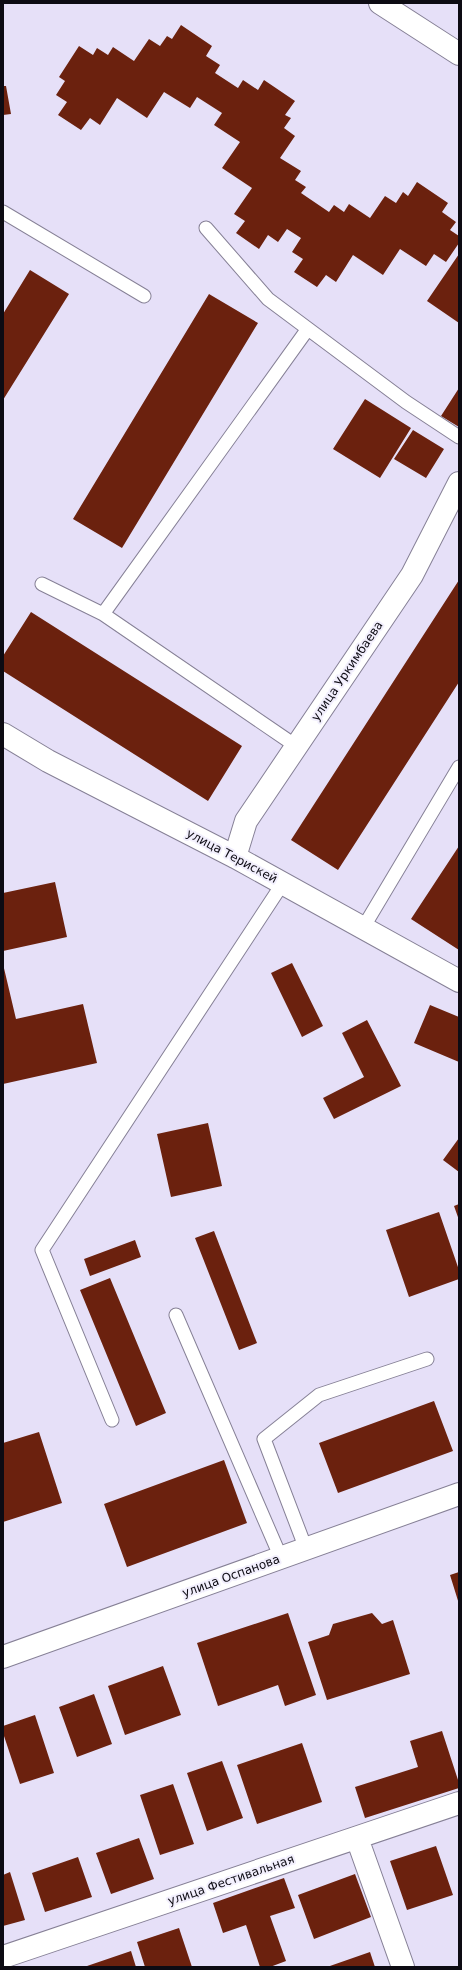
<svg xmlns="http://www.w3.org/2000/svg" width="462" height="1970" font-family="'DejaVu Sans',sans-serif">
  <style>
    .building { fill: #6b210e }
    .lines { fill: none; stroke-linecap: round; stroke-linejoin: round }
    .lane-casing { stroke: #868096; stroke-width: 15 }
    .street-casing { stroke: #868096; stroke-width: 24 }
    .primary-casing { stroke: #868096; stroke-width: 24 }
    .lane { stroke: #fff; stroke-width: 13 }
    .street { stroke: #fff; stroke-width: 22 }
    .primary { stroke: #fff; stroke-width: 22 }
    .labels { text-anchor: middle; stroke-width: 4; stroke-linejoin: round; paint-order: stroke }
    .street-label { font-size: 12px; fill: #0d0b13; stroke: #f2effd }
  </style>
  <rect width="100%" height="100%" fill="#e6e0f8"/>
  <path class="building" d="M181,25l31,21 -6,10 14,9 -5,8 23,15 5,-8 15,10 6,-10 31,21 -10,14 6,3 -7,10 11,8 -15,22 21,13 -6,9 11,7 -5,6 28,19 5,-7 10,7 5,-8 21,14 15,-22 11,7 7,-11 5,4 9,-14 31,21 -6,9 14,10 -6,8 9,6v7l-13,19 -12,-8 -8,12 -26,-17 -17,26 -30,-20 -17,27 -10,-7 -9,12 -23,-15 9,-13 -11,-7 9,-14 -14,-9 -9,13 -10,-7 -9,14 -23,-16 9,-12 -11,-7 18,-26 -30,-20 18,-26 -26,-17 8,-12 -25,-16 -7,11 -26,-16 -17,26 -30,-20 -17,27 -10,-7 -9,12 -23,-15 9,-13 -11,-7 9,-14 -6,-4 20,-31 14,9 4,-7 11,7 5,-8 21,14 15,-22 11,7 7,-10 5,3z
    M3,86h3l5,28 -8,1z
    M459,254v69l-32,-22z
    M30,270l39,24 -66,106v-86z
    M209,294l49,29 -136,225 -49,-29z
    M459,388v39l-18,-11z
    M365,399l46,29 -31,50 -47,-29z
    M413,430l31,19 -18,29 -32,-19z
    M459,580v102l-121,188 -47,-30z
    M31,612l211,134 -34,55 -205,-130v-15z
    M459,846v104l-48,-31z
    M55,882l12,55 -64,14v-58z
    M292,963l31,63 -21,11 -31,-64z
    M3,964l13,55 67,-15 14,59 -94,21z
    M430,1005l29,12v45l-45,-19z
    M367,1020l34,66 -67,33 -11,-21 41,-21 -22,-44z
    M208,1123l14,63 -51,11 -14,-63z
    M459,1138v34l-16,-12z
    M459,1204v16l-5,-14z
    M439,1212l20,58v9l-50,18 -23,-67z
    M214,1231l43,112 -18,7 -44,-112z
    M135,1240l6,17 -51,19 -6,-17z
    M110,1278l56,135 -30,13 -56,-136z
    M434,1401l19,50 -115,42 -19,-50z
    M39,1432l23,71 -59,19v-79z
    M224,1460l23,63 -120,44 -23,-63z
    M459,1572v32l-9,-29z
    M288,1613l28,82 -31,11 -7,-21 -60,21 -21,-63z
    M372,1613l10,11 11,-4 17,54 -83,26 -19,-58 21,-7 4,-11z
    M163,1666l18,49 -56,20 -17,-49z
    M94,1694l18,50 -35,13 -18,-50z
    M35,1715l19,58 -34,11 -17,-51v-7z
    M442,1731l17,52v5l-94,30 -10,-31 63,-20 -8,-26z
    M302,1743l20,59 -65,22 -20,-59z
    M222,1761l21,57 -36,13 -20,-58z
    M173,1784l21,60 -34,11 -20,-60z
    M139,1838l15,41 -43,15 -15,-41z
    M436,1846l17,49 -46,15 -17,-49z
    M78,1857l14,40 -47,15 -13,-39z
    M10,1872l15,48 -22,6v-51z
    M355,1874l16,43 -57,22 -16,-44z
    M284,1878l11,30 -25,8 16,45 -16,6h-10l-14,-42 -23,8 -10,-30z
    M179,1928l13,39h-47l-8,-25z
    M131,1951l5,16h-49v-1z
    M370,1952l5,15h-48z"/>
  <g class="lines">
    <defs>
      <path id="lane" d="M3,212l141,84
        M206,228l62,71 138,103 53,35
        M42,584l61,30 193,132
        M103,614l204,-284
        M363,928l96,-161
        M176,1315l105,243
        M112,1420l-70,-170 241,-367
        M306,1549l-42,-110 55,-44 108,-36"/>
      <path id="street" d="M3,734l45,27 187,96 224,124
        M235,857l11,-36 166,-246 47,-92
        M3,1657l456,-163
        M357,1838l46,129
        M3,1957l456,-154"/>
      <path id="primary" d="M380,3l79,51"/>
    </defs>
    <use href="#lane" class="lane-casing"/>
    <use href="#street" class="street-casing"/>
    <use href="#primary" class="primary-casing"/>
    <use href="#lane" class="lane"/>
    <use href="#street" class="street"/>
    <use href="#primary" class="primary"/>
  </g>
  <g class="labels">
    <g class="street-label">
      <text transform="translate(347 671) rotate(-56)" y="4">улица Уркимбаева</text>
      <text transform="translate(232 856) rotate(28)" y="4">улица Терискей</text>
      <text transform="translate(231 1576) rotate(-20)" y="4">улица Оспанова</text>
      <text transform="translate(231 1880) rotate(-19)" y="4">улица Фестивальная</text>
    </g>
  </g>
  <rect width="462" height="1970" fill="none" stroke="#0d0b13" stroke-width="8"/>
</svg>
